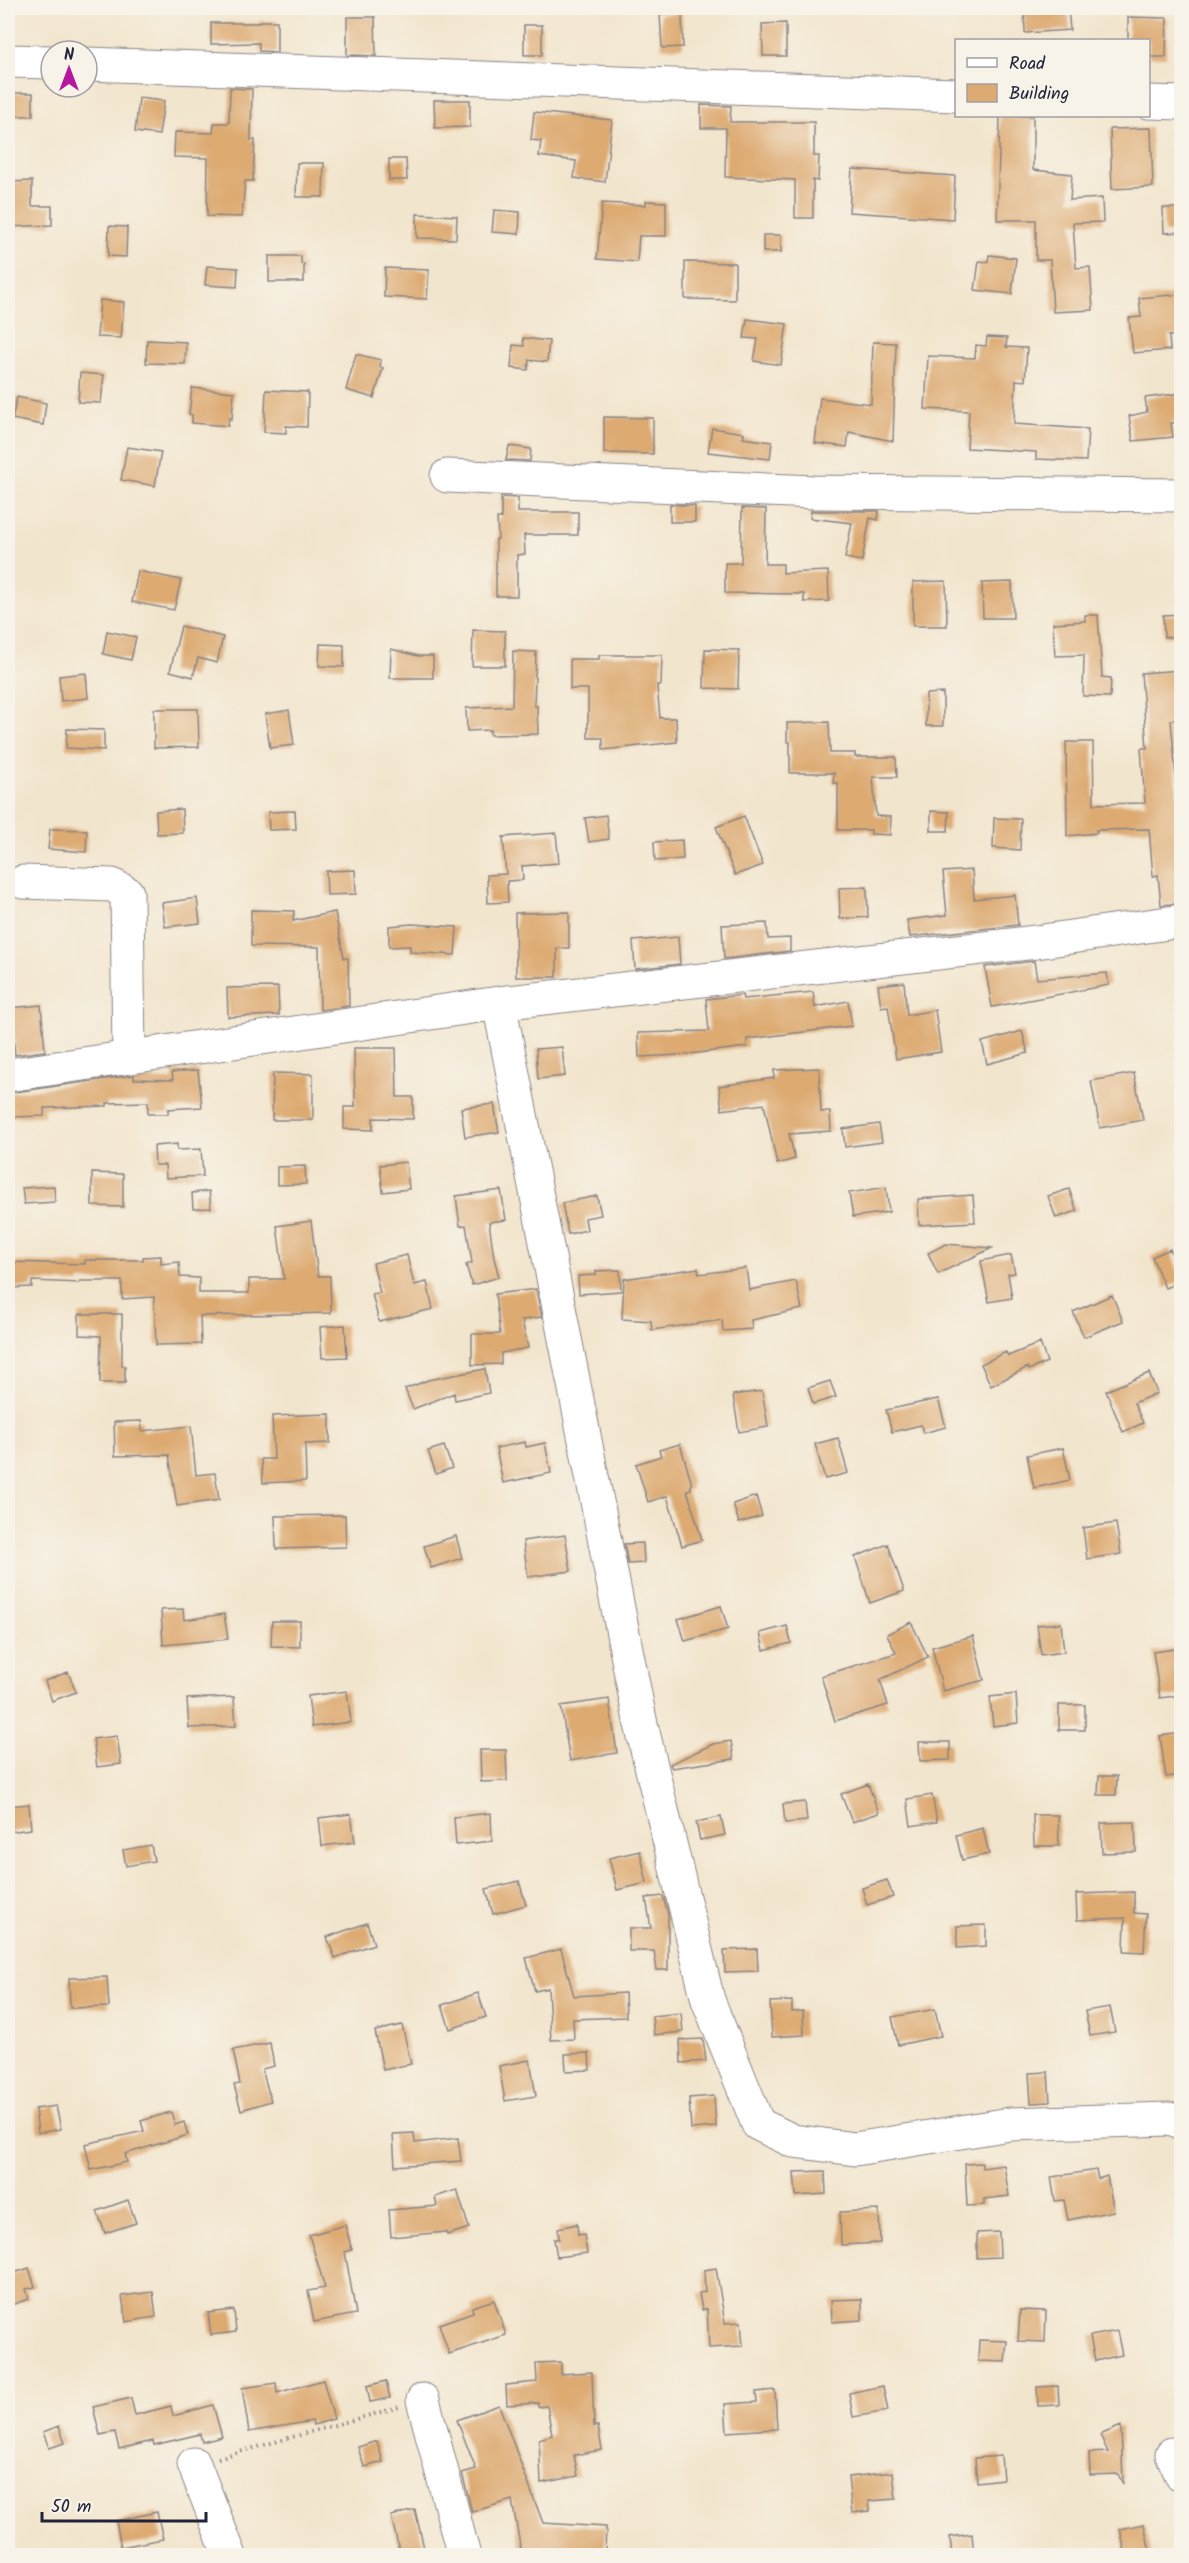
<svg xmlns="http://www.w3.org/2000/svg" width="1189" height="2563" font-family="Kalam,sans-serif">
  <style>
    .building { fill: #ddaa72 }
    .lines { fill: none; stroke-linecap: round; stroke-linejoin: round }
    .minor-casing { stroke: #8a8484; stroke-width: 35 }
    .path { stroke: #8a8484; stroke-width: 4; stroke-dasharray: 1.5 4.5; stroke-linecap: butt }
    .minor { stroke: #fff; stroke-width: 33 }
  </style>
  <rect width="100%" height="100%" fill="#f7f3e8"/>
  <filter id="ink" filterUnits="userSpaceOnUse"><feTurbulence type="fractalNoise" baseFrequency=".0167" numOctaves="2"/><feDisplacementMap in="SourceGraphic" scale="12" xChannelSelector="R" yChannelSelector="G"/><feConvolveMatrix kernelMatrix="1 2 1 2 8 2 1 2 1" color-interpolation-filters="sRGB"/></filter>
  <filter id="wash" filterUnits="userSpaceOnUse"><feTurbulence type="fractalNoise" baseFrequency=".008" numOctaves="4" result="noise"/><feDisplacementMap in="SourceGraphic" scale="24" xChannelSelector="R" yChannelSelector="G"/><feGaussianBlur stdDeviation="1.35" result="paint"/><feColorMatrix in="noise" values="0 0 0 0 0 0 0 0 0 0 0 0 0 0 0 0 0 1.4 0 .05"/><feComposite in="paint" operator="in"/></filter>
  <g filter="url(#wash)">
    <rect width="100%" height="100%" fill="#f2e5cd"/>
    <g id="blocks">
      <path class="building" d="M1024,8h44l2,22 -45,3z
        M682,13l1,34 -21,1 -2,-34z
        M347,17h28l1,39 -29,-1z
        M1128,17l39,1 -1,39h-17v-17h-21z
        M259,21h18v31l-18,-1v-8l-48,1v-21h48z
        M786,23v33h-23l-1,-32z
        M524,25h18v30h-18z
        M230,88l22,1 -1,51h4l-2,41h-8l-3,36 -35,-1 1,-58 -34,-1 1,-25 38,1 1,-10h15z
        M12,93h21v23h-21z
        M139,98l25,3 -5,34 -24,-3z
        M434,100h36v27l-35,1z
        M701,105l30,1 -1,16h84v34h5l-1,25 -5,-1v38h-18v-38l-70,-3 1,-49h-25z
        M534,112l78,8 -7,62 -31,-4 2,-17 -37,-5 2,-15 -10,-1z
        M1000,116h33v54l39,4 -2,26 32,-2 1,24 -30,1 3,45 14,-1 3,43 -40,2 -3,-52h-14v-40h-39z
        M1151,128l2,59 -41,2 -2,-60z
        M389,159h17l1,21h-18z
        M297,163h27l-1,34h-27z
        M852,169l103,7 -2,43 -104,-7z
        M32,181v25h20v19l-44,2v-45z
        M646,201l20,1v34h-27l-2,26 -40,-3 5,-56 44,2z
        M1163,208h19v24l-18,1z
        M494,210l26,2 -1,22 -27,-2z
        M417,214l40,2 -1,23 -39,-1z
        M109,226l18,1 -1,30 -18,-1z
        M763,235h18v17h-18z
        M989,255l27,3 -4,36 -37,-4 4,-29 9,1z
        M269,256h32v8h3v18h-35z
        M685,262l50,1v37l-50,-1z
        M207,266l31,2 -1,19 -32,-2z
        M385,268l44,2 -2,29 -43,-2z
        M1182,294v41l-13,1 1,14 -37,3 -4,-35 12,-1 -2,-19z
        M100,300l24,2 -3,36 -24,-1z
        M747,319l40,5 -6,41 -27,-4 4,-22 -14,-1z
        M987,337l20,1 -1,9 21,1 -2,33 -9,-1 -2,44 74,5 -2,32 -50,-2v-7l-69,-4 2,-37 -44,-2 3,-53 47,2 1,-13 10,1z
        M523,338l26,3 -2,21 -18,-2 -1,10 -17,-2 2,-23 11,1z
        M147,340l39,2 -1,22 -39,-1z
        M873,342l23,1 -3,98 -44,-9 -2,15 -32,-4 5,-45 51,6z
        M356,354l25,6 -1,7 3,1 -9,30 -28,-8z
        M80,373l24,2 -3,28 -23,-1z
        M192,388l42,4 -2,27 -3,-1 -1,8 -36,-3v-8l-3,-1z
        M266,390l42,2 -1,35 -21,-1v7l-22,-1z
        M1182,393v29l-11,1 2,14 -40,4 -4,-25 18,-4 -2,-14z
        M17,397l29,6 -3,22 -31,-6z
        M604,417l49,1v36l-49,-1z
        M712,428l32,5 -1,5 29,4 -2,17 -62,-7z
        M509,446l22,3 -1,12 -24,-1z
        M127,447l34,5 -6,34 -34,-6z
        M501,497l17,1v14h60v23h-54l1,19 -8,1v41h-21v-57h2l-1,-21h4z
        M670,504l25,2v16h-25z
        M742,508l24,1 -1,55h18v9l45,-2 1,30 -25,1v-8l-79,-1v-30h16z
        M811,511h68l-1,9 -8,-2 -8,43 -17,-3 7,-35 -42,-5z
        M138,571l43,9 -7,30 -42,-8z
        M946,581l1,45h-34v-44z
        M1012,582l1,36h-30l-1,-35z
        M1182,614v23h-18l-1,-22z
        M1085,615h13l4,62 9,1 -1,19 -27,-1 1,-41 -29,1 -2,-33 32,-2z
        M181,626l42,11 -6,26 -19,-5 -5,19 -23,-6z
        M473,630l32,1v35h-33z
        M107,631l29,6 -5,23 -28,-6z
        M320,644l24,1v22l-25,-1z
        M391,649l27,7h15v22h-43z
        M705,649l34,1 -1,39 -34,-1z
        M513,651l23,1 -2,54h3l1,28 -48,1v-5l-23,1 -1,-23 46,-2z
        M599,655h63l-1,30h-4l3,33h16l1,24 -74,8v-12h-15v-49h-18v-30h29z
        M1182,670v49l-11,1 11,124v59l-21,2 -3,-30 -5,1 -4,-47 -53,1 1,3 -30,3 -1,-94h27l1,62 51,-1 -4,-55h6l-6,-75z
        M86,673l2,25 -27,3 -2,-25z
        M943,693v33h-17v-32z
        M154,709h44l1,38 -45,1z
        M289,710l5,35 -24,3 -5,-34z
        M829,722l1,31h25v4h41l1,20h-24l3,39 15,1 -1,18 -19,-1v-4h-33v-47h-5l1,-10h-44v-31h-3v-19z
        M67,729l37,1v20l-38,-2z
        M182,809l1,24 -26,1 -1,-23z
        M295,811l1,18 -27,1 -1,-18z
        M931,811l18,1 -1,19h-17z
        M606,815l3,24 -20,3 -4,-24z
        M744,816l19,49 -28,10 -19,-48z
        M994,818l27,1 -1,31 -27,-2z
        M50,829l37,1 -1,22 -38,-3z
        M556,833l3,30 -37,3 1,14 -16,1 1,21 -20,1 -1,-28 19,-1 -3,-37z
        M682,840l1,19 -28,2 -1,-19z
        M355,870l1,24 -29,1 -1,-24z
        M972,870l2,29 41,-4 3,30 -108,12 -3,-17 40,-5 -4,-43z
        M867,887l1,30 -28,2 -1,-31z
        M197,898l3,25 -35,4 -3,-24z
        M251,910l43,1 -1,10 42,-9 9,46h4l1,48 -29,4 -1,-63 -68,-1z
        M569,912v36h-12v29h-41l-1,-64z
        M767,923l1,16 22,-1v13l-66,8 -2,-34z
        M412,924l45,3 -2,28 -45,-3v-6l-21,1v-21z
        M678,937l2,27 -45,5 -2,-28z
        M1034,961l3,18 70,-6 2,12 -117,22 -7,-40z
        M904,982l3,33 28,-5 6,42 -45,7 -8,-53 -7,1 -3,-22z
        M278,987l1,28 -51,2 -1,-29z
        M813,992l2,15 33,-6 4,25 -105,13v8l-66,8 -42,2 -1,-24 71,-2 -3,-32 36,-4 1,4z
        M41,1005l4,46 -30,4 -5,-47z
        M1022,1031l6,22 -41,11 -5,-22z
        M562,1047l3,29 -27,3 -2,-30z
        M354,1048h42l1,49h16v22l-40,-1v12l-29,-1v-22h11z
        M819,1068l2,44h9l1,19 -42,3 6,25 -18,5 -13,-60 -42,6 -3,-24 55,-8v-8z
        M198,1070l4,37 -34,2v5h-20v-12l-41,1v3l-63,2v8l-36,1v-24l126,-18v4l39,1 -1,-8z
        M273,1073l40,1v46h-41z
        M1134,1073l9,47 -43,8 -9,-47z
        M494,1104l5,28 -34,5 -4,-29z
        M879,1124l3,18 -37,5 -2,-18z
        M177,1144v6l24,-1 2,27 -37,2 -1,-13h-10l-1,-19z
        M406,1162l3,27 -26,3 -3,-27z
        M305,1166l1,18 -29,1v-18z
        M92,1173l31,1v33l-31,-1z
        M54,1186l1,16 -31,2 -2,-16z
        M886,1187l3,25 -36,5 -4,-24z
        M1069,1189l8,22 -21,7 -8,-22z
        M501,1190l5,30 -17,2 5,36 5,19 -27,8 -6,-20 6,-2 -6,-38 -6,1 -4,-30z
        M209,1191l2,17 -18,1 -1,-16z
        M973,1195l2,27 -56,3 -1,-26z
        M597,1196l4,19 -16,3 2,12 -19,4 -6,-31z
        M311,1221l7,55h12l1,37 -131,3 1,28 -45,1 -2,-48 -32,2v-18h-42v2l-48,-2v6l-24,1v-26l77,2v-4h58v-3l18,-1v8l18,-2 1,15 19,1v15h50v-14h35l-7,-53z
        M946,1244l46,4 -54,26 -10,-21z
        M1170,1249l12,32 -17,7 -13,-31z
        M407,1255l7,30 13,-3 6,27 -54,13 -7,-28 8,-1 -7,-30z
        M1011,1255l4,18 -7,1 4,24 -23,4 -8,-41z
        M698,1268l1,6 47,-6 3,22 47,-9 6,28 -51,11 1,9 -29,2 -1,-11 -70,10 -1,-9 -29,-2 2,-40z
        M620,1270l1,21 -42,3 -1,-18 18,-1v-4z
        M536,1289l6,28 -20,3 6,28 -27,5v11l-29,1v-31h28l-5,-40z
        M1112,1295l11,26 -39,16 -11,-25z
        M79,1314h43v52h3v17h-25l1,-47 -22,-1z
        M345,1325l2,32 -25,1 -2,-31z
        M1040,1343l7,19 -18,8 -1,-3 -37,19 -10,-22 25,-12 2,4z
        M485,1369l4,24 -34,7 -1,-7 -41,16 -8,-20 23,-9z
        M1149,1373l8,20 -23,10 9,20 -20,9 -17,-41z
        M830,1381l6,16 -23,7 -5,-16z
        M762,1391l6,36 -29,5 -6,-37z
        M938,1399l8,28 -23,6 -2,-8 -29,7 -6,-22z
        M330,1414v29l-25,1 1,37 -43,2 -2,-24h13l-2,-43z
        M141,1421l1,10 49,-5 5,49 19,-2 4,27 -42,6 -8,-51 -54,1 -1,-34z
        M838,1438l10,35 -23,6 -10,-35z
        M525,1442l1,5 19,-4 6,30 -48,10 -7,-35z
        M680,1444l11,37v8l-4,1 15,50 -20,6 -15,-50 -19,6 -12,-38 25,-8 -2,-6z
        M444,1446l8,22 -16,6 -8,-23z
        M1063,1448l7,32 -36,8 -7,-33z
        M756,1496l6,20 -23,7 -6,-19z
        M345,1515l1,32 -70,2 -1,-33z
        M1116,1523l5,31 -34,5 -4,-31z
        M565,1535l6,36 -43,6 -5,-36z
        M456,1536l6,22 -31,10 -7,-22z
        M643,1543l1,20 -16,1 -4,-20z
        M888,1544l16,47 -34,12 -15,-46z
        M721,1606l7,23 -43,12 -7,-22z
        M183,1609l1,11 40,-6 4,25 -65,6 -2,-35z
        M272,1621h28v26l-29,-1z
        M911,1622l17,35 -48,23 8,25 -53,16 -14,-45 75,-23 -9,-19z
        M1061,1623l3,29 -23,3 -4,-30z
        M787,1626l4,17 -27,7 -4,-17z
        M973,1636l11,44 -41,11 -11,-44z
        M1182,1648v47l-22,3 -7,-46z
        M68,1672l8,20 -24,9 -7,-20z
        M347,1691l4,31 -39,5 -4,-31z
        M1016,1694l2,29 -25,3 -3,-29z
        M234,1697l2,29 -47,2 -2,-29z
        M609,1699l8,54 -47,8 -9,-55z
        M1059,1705h26v25h-26z
        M1182,1733v42l-16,2 -6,-41z
        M117,1736l4,28 -24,3 -4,-28z
        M731,1741l3,18 -62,9 -2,-4 43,-20z
        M919,1742h31v18l-30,1z
        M480,1750h26l1,31 -26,1z
        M1099,1776h18l-1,19h-18z
        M868,1784l11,29 -27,9 -11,-28z
        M932,1795l5,27 -26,4 -4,-27z
        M805,1802l2,19 -22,2 -2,-19z
        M29,1804l2,25 -23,3v-26z
        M491,1813l1,28 -36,4 -2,-28z
        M351,1814l4,28 -33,4 -3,-28z
        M1033,1815h25l1,31h-25z
        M721,1817l4,18 -25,5 -4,-18z
        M1135,1822l1,30 -34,1 -1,-30z
        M983,1828l6,26 -27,6 -6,-25z
        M151,1845l3,16 -28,5 -3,-16z
        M640,1851l7,32 -30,7 -8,-32z
        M887,1880l6,17 -26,8 -5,-17z
        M519,1881l7,24 -33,9 -7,-25z
        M1134,1892v21l12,1 -2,38 -20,-1 1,-33 -48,2 -1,-26z
        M663,1896l5,19v55h-11l-3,-19h-25v-23h22l-5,-30z
        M367,1923l7,21 -39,14 -8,-21z
        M986,1925v21l-29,2v-22z
        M561,1949l13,47 51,-3 1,24 -53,2 1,20 -23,1 -3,-52 -13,3 -9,-33z
        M757,1949l1,22 -33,1 -1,-22z
        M107,1977l2,30 -39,1 -1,-30z
        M478,1993l8,24 -36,12 -8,-24z
        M792,2001v11l11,-1 1,24 -32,2 -2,-35z
        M1110,2007l5,25 -25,4 -5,-25z
        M935,2009l6,27 -43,9 -6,-28z
        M681,2013l2,19 -29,3 -2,-19z
        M402,2025l9,39 -28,6 -8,-39z
        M703,2039l3,22 -25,2 -1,-23z
        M270,2043l4,23 -12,3 9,32 -30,9 -7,-25 6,-1 -7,-34z
        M589,2053l1,17 -24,1 -1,-17z
        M530,2060l6,36 -31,5 -6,-35z
        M1048,2072l2,30 -19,1 -2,-30z
        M714,2096l2,31 -25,2 -2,-31z
        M56,2106l5,23 -23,4 -3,-24z
        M171,2112l4,13 9,-3 4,13 -63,19 2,8 -36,8 -6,-26 59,-13 -3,-10z
        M414,2133l1,10 43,-5 3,23 -66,5 -2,-32z
        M982,2163v5l22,-3 5,31 -25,3v6l-17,1 -2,-42z
        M1096,2170l2,9 9,-3 7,35 -46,9 -4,-20 -9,1 -4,-24z
        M825,2171l1,23 -30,2 -2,-24z
        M457,2190l12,38 -22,7 -1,-3 -55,5 -2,-27 48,-4 -2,-9z
        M128,2200l8,23 -31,10 -8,-22z
        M879,2210l1,33 -39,2 -1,-33z
        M577,2224l1,11 6,-1 3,19 -30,4 -3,-18h5l-1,-11z
        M345,2225l7,25 -7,2 11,62 -42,8 -6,-31 17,-3 -16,-53z
        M999,2232l1,25 -23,1v-25z
        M29,2268l6,19 -9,2 3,10 -21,7v-31z
        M716,2268l9,55 16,-1 2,24 -34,2 -2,-39 -5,1 -3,-17 6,-1 -1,-22z
        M153,2292l3,25 -30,5 -4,-26z
        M862,2299v21l-30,2 -1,-22z
        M494,2300l12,35 -57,19 -10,-30 34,-12 -1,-5z
        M234,2310l2,22 -25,3 -3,-22z
        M1020,2310l26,1 -1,31 -27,-1z
        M1117,2331l5,24 -27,6 -5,-25z
        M979,2340l28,1 -2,21 -27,-1z
        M561,2362v12l31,-2 2,54h4l4,24 -28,5 4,21 -37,7 -2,-44 13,-4 -5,-29 -9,1v-4l-31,2 -1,-20 31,-3 -1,-19z
        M323,2380l11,39 -21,6 -1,-4 -63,11 -7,-44 34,-5 1,10z
        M386,2381l4,17 -20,4 -3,-16z
        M883,2386l5,25 -35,6 -4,-24z
        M1058,2386l1,19 -21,1 -1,-19z
        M775,2390l2,39 -50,3 -2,-28 32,-2 -1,-10z
        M131,2398l4,17 36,-9 2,10 40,-11 9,32 -20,5 -2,-8 -46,11 -1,-4 -34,8 -4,-17 -15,3 -7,-28z
        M499,2405l44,118 63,4 -1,25 -42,-3 2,7h-43l-10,-56 -40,12 -10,-39 14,-4 -19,-49z
        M59,2426l6,17 -16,5 -6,-16z
        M1121,2426l2,58 -5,-10 -28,1 -1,-22 19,-1 -8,-17z
        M377,2441l6,21 -19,5 -6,-20z
        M1001,2456l2,23 -26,3 -2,-24z
        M893,2472l3,27 -27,2 1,10 -18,2 -4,-36z
        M415,2510l9,38 -24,6 -9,-38z
        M157,2512l6,27 -42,8 -5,-26z
        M1144,2524l7,32h-25l-6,-27z
        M972,2534l2,22h-22l-2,-19z"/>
    </g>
  </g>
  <g filter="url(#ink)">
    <use href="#blocks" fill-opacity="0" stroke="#8a8484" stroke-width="1.5"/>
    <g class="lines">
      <defs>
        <path id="minor" d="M8,61l43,1
          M87,64l869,31
          M1148,102l34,1
          M447,476l367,16 368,3
          M23,882l89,3 15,8 2,164
          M499,1003l141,717 68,280 50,124 35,17 62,8 155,-25 159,-5 13,4
          M8,1075l491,-72 537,-61 146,-21
          M423,2400l41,156
          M1172,2454l10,22
          M194,2464l36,92"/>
      </defs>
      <use href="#minor" class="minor-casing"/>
      <path class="path" d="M218,2458l181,-51"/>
      <use href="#minor" class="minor"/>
    </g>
  </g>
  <rect width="1189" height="2563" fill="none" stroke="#f7f3e8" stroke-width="30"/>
  <rect x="955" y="39" width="195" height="78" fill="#f7f3e8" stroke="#a29fa3" stroke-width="1.5"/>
  <rect x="967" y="58" width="30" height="9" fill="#ffffff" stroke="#a29fa3" stroke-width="1.5"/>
  <text x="1009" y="69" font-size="18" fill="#22223b">Road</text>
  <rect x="967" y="84" width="30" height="18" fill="#ddaa72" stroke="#a29fa3" stroke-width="1.5"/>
  <text x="1009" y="99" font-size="18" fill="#22223b">Building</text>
  <g transform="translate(69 69)"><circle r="28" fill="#f7f3e8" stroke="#a29fa3" stroke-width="1.5"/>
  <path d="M0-4.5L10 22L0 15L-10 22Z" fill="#b5179e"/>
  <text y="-9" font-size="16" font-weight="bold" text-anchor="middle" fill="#22223b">N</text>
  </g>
  <path d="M42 2512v9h164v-9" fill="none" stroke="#22223b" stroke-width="3"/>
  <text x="51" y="2512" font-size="18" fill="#22223b" stroke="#f7f3e8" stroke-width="4.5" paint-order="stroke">50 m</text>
</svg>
